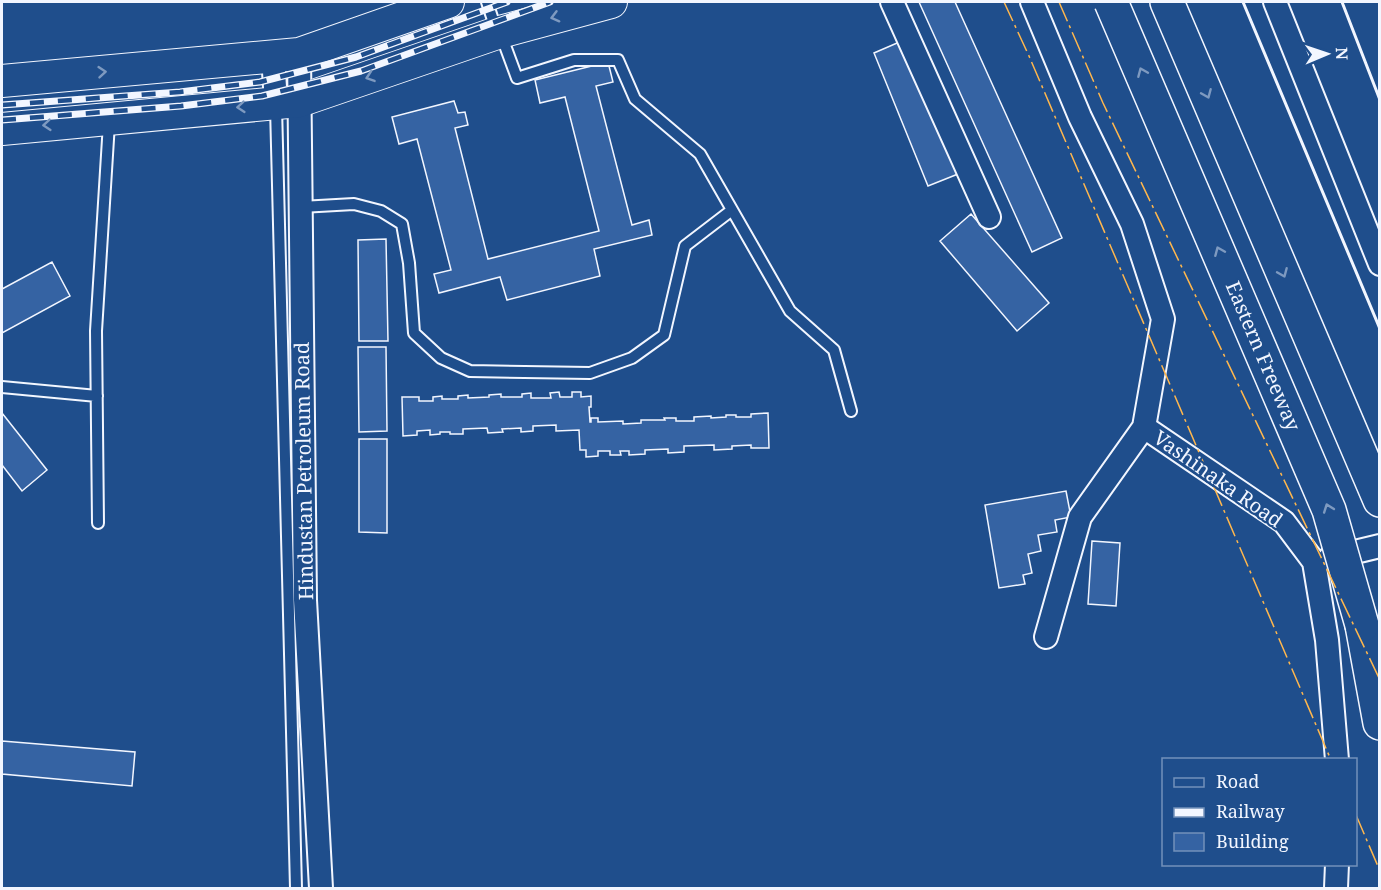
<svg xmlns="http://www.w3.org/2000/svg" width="1381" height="890" font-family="'Noto Serif',serif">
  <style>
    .building { fill: #3563a3; stroke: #f2f6ff; stroke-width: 1.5 }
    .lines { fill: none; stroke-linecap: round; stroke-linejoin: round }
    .lane-casing { stroke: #f2f6ff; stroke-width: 14 }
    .street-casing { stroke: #f2f6ff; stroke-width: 26 }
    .secondary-casing { stroke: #f2f6ff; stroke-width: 34 }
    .highway-casing { stroke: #f2f6ff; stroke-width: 36 }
    .lane { stroke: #1f4e8c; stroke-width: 10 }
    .street { stroke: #1f4e8c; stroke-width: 22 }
    .secondary { stroke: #1f4e8c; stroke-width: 32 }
    .highway { stroke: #1f4e8c; stroke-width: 33 }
    .rail-casing { stroke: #f2f6ff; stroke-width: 7 }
    .rail { stroke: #1f4e8c; stroke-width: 4.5; stroke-dasharray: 14; stroke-linecap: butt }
    .highway-bridge-casing { stroke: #f2f6ff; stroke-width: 36; stroke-linecap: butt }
    .highway-bridge { stroke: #1f4e8c; stroke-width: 33 }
    .wall { stroke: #f2f6ff; stroke-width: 3 }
    .power { stroke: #ffb74d; stroke-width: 1.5; stroke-dasharray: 21 4.5 3 4.5; stroke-linecap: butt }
    .oneway { stroke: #7e9ac0 }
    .labels { text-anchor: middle; stroke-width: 4.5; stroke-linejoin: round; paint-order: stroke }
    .street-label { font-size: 20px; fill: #f2f6ff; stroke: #1f4e8c }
  </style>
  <rect width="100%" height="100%" fill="#1f4e8c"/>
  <path class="building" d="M919,2h36l107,236 -30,14z
    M904,40l54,134 -30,12 -54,-133z
    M608,62l5,20 -17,4 36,139 17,-5 3,15 -58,14 6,27 -93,24 -7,-23 -61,16 -5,-19 17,-4 -34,-131 -18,5 -7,-27 62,-16 4,12 7,-1 3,13 -13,3 33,131 111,-28 -34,-134 -25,6 -5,-23z
    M971,214l78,89 -32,28 -77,-90z
    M386,239l2,102h-29l-1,-101z
    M52,262l18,34 -68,37v-44z
    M358,347h28l1,84 -28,1z
    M559,392l1,5h12v-5h9v5l10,-1v11h-2l1,15h1v-4h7v4l25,-1v3l18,-1v-3h24l-1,-2h12v3h18v-4l17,-1v2l15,-1v-2h10v2h15v-3l17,-1 1,35h-18v-3l-19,1v3l-18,1v-5l-30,1v6l-16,1v-4l-23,1v4l-16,1v-4h-9l1,4h-11v-4h-12v5l-12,1v-7h-6l-1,-20 -23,1v-6l-23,1v5l-12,1v-4l-19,1 1,3 -15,1 -1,-5 -24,1v5h-13v-2h-10v2l-10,1v-5l-13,1v4l-14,1 -1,-39h17v4h14v-4l9,-1v3h16v-3l10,-1v3l21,-1v-2l12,-1v3h21v-3l9,-1v5h20l-1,-5z
    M2,413l45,57 -25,21 -20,-26z
    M359,439h28v94l-28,-1z
    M1066,491l5,26 -16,3 2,12 -19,3 3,16 -13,3 4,19 -9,2 2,9 -26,4 -14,-83z
    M1092,541l28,2 -4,63 -28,-2z
    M2,741l133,11 -3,34 -130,-12z"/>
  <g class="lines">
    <defs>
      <path id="lane" d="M487,2l8,24 5,6 17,46 57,-18h44l17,39 65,55 90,157 44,39 17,61
        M276,107l20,781
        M301,207l53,-3 27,7 21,13 7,39 5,70 27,25 29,13 120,2 42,-15 32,-23 21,-89 47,-36
        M2,387l95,9
        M98,523l-2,-192 13,-208"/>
      <path id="street" d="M892,2l97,215
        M1032,2l48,115 52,107 31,95 -19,108 140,95 30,40 13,78 10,120
        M1275,2l105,262
        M299,54l6,546 16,288
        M273,56l3,47
        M1330,558l50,-12
        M1046,637l34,-120 64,-90
        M1336,888l1,-24"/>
      <path id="secondary" d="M2,81l297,-27 149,-52
        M2,129l297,-28 201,-69 111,-30"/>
      <path id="highway" d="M1167,2l213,498
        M1362,625l18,98"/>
    </defs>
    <use href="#lane" class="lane-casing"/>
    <use href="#street" class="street-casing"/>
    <use href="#secondary" class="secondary-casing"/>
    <use href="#highway" class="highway-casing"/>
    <use href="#lane" class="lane"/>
    <use href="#street" class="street"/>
    <use href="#secondary" class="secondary"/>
    <use href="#highway" class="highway"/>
    <defs>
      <path id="rail" d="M2,105l178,-13 80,-10 96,-25 151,-55
        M2,120l179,-14 81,-10 99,-25 189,-69"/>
    </defs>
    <use href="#rail" class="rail-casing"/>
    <use href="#rail" class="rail"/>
    <defs>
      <path id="highway-bridge" d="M1111,2l218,508 33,115"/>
    </defs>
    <use href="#highway-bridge" class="highway-bridge-casing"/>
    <use href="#highway-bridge" class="highway-bridge"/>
    <path class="wall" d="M1243,2l137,327
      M1342,2l38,98"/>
    <path class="power" d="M1004,2l25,54 302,704
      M1059,2l44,101 277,577
      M1356,815l24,56"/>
  </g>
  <defs><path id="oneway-chevron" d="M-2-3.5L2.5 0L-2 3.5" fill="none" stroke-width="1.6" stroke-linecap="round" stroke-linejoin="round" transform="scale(1.5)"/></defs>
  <g class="oneway">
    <use href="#oneway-chevron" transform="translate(555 17) rotate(165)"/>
    <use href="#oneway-chevron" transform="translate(102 72) rotate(-5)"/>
    <use href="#oneway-chevron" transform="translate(1142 72) rotate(-113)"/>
    <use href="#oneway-chevron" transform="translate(370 77) rotate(161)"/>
    <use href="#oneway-chevron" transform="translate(1207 94) rotate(67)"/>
    <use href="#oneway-chevron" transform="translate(241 107) rotate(175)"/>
    <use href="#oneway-chevron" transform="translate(47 125) rotate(175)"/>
    <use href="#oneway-chevron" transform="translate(1219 251) rotate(-113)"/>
    <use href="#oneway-chevron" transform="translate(1283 273) rotate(67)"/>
    <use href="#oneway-chevron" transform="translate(1328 508) rotate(-110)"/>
  </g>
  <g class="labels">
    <g class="street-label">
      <text transform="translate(1263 356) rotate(67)" y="7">Eastern Freeway</text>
      <text transform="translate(304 471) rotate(-91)" y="7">Hindustan Petroleum Road</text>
      <text transform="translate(1218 479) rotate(35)" y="7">Vashinaka Road</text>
    </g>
  </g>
  <rect width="1381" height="890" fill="none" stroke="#f2f6ff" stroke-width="6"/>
  <rect x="1162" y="758" width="195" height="108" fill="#1f4e8c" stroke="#7391ba" stroke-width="1.5"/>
  <rect x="1174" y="778" width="30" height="9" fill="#1f4e8c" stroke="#7391ba" stroke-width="1.5"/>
  <text x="1216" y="788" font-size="18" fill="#f2f6ff">Road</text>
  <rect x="1174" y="808" width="30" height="9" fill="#f2f6ff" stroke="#7391ba" stroke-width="1.5"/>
  <text x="1216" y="818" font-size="18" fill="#f2f6ff">Railway</text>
  <rect x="1174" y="833" width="30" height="18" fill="#3563a3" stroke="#7391ba" stroke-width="1.5"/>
  <text x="1216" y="848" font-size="18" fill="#f2f6ff">Building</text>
  <g transform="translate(1327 54) rotate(88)" stroke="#1f4e8c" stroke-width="4.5" paint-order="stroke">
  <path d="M0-4.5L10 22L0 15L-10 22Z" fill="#f2f6ff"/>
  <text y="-9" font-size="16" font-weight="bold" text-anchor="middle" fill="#f2f6ff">N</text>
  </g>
</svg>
